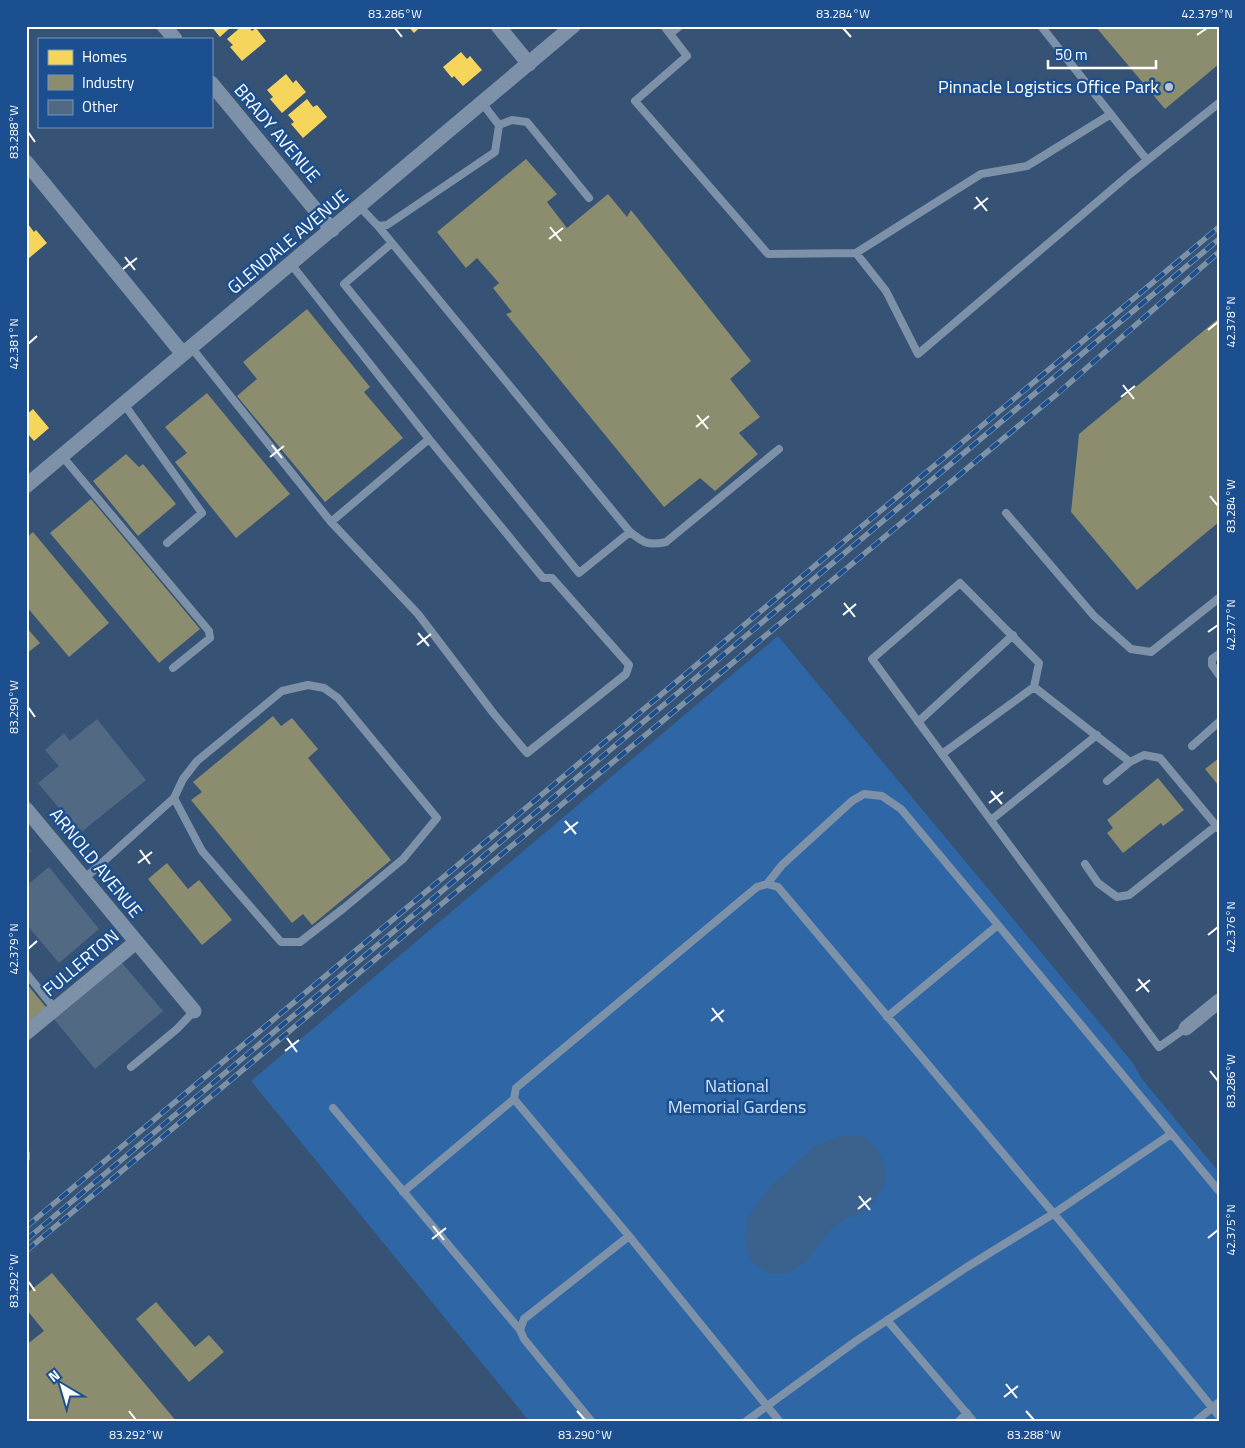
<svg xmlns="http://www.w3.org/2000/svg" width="1245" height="1448" font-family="'Titillium Web',sans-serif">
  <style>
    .green { fill: #2f66a5 }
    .water { fill: #3b618d }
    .homes { fill: #f6d55c }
    .industry { fill: #8c8c6e }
    .building { fill: #526984 }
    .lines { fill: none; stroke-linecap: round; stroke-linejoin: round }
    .service { stroke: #7d92a8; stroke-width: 8 }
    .minor { stroke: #7d92a8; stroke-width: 15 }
    .rail-casing { stroke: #7e92a7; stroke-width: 5.5 }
    .rail { stroke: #1b4f8f; stroke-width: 4; stroke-dasharray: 11; stroke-linecap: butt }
    .ticks { fill: none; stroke: #fff; stroke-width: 2 }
    .poi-dot { fill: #b9c2ce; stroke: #1b4f8f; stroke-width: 2 }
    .labels { text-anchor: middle; stroke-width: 5; stroke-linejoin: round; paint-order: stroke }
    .poi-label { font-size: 18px; fill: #fff; stroke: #1b4f8f; text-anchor: end }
    .street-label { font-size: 18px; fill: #fff; stroke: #1b4f8f }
    .park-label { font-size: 18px; fill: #cfe3fa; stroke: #1b4f8f }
    .neatline { fill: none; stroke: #fff; stroke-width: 2 }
    .ticks-label { font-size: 12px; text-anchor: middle; fill: #fff }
  </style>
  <rect width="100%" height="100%" fill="#365274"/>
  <path class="green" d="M778,636l355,427 9,16 77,93v250h-689l-279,-341z"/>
  <path class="water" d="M840,1136h23l13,12 7,12 3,22 -11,19 -15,13 -15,5 -15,11 -24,32 -17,11h-20l-18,-12 -6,-22 3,-23 22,-29 45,-41z"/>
  <path class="homes" d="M211,26h21l-12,11z
    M242,26h6l4,5 4,-3 10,13 -24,20 -12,-14 3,-2 -6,-6z
    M408,26h13l-7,7z
    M461,52l6,7 3,-3 12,14 -19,16 -9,-10 -2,2 -9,-11z
    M286,74l7,9 3,-3 10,12 -24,21 -12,-14 3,-2 -6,-7z
    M307,99l6,8 4,-2 10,12 -24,21 -12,-14 3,-2 -6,-7z
    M28,224l6,8 2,-2 11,13 -19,16 -2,-2v-32z
    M33,409l16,19 -15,13 -8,-9v-17z"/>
  <path class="industry" d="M1095,26h124v38l-54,45z
    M526,159l31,35 -10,8 20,26 41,-34 19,23 4,-7 120,151 -21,18 30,38 -21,16 19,21 -43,37 -15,-13 -36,29 -158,-193 6,-2 -19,-24 6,-5 -22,-25 -11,10 -29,-36z
    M307,309l63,78 -6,5 39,46 -78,64 -88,-106 20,-17 -14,-17z
    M1219,318v204l-82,68 -66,-78 8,-78z
    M207,393l83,101 -54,44 -61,-76 12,-9 -22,-26z
    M126,454l13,13 4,-3 33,40 -38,32 -45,-55z
    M91,499l109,130 -41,34 -109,-130z
    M33,532l76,91 -40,34 -43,-51v-68z
    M26,627l14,16 -14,11z
    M273,716l8,10 11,-8 26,31 -10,9 83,102 -79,65 -9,-11 -11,9 -101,-123 11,-8 -9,-10z
    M1219,758v28l-14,-17z
    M1158,778l26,32 -21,16 -2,-3 -38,30 -16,-20 6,-5 -6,-8z
    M167,863l21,26 11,-9 33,40 -30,25 -54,-66z
    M26,983l20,24 -20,17z
    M52,1273l125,149h-151v-77l18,-14 -18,-22v-15z
    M156,1302l39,45 14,-12 15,17 -35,30 -53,-63z"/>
  <path class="building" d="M97,719l49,61 -66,53 -42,-50 21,-17 -14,-16 19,-17 6,8z
    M26,845l5,6 -5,4z
    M49,867l50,62 -40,34 -33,-39v-38z
    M122,963l41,48 -68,58 -41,-50z"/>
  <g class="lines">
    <path class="service" d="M664,26l23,30 -52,45 133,153 88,-1 30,38 32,63 212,-180 89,-71
      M1041,26l106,134
      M670,34l10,-8
      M499,125l13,-5 15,2 62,76
      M359,206l19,20 9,-1 108,-73 4,-27 -17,-22
      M378,226l252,306c14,11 18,14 36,10l113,-93
      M392,243l-48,41 235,289 51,-41
      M856,253l125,-79 46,-8 84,-52
      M191,347l140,175 98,-83 -138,-175
      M124,404l78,109 -35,30
      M62,456l147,175 1,7 -37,30
      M1006,513l88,103 37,33 20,3 68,-54
      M331,522l87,92 76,100 33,39 99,-79 3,-9 -77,-87h-9l-114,-139
      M1219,654l-7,5v6l7,10
      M1034,687l96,75
      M918,722l95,-87
      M1192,746l27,-24
      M942,754l92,-67 5,-24 -79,-80 -88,76c95,130 191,258 287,388l27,-19
      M1107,781l23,-19 14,-7 16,3 59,71
      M991,820l106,-85
      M1085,864l13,19 19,14 12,-2 87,-69
      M84,879l90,-81 9,-19 14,-18 85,-70 26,-6 16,3 14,10 99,120 -34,41 -59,49 -44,34h-19l-79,-91 -28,-53
      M767,884l15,-19 70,-64 12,-7 18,2 19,13 97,116
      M26,973l29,36
      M887,1017l111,-92 221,266
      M131,1067l46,-38 17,-18
      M333,1108l187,222
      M26,1154v4
      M403,1192l111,-93
      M887,1320l87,102
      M592,1422l-68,-83 -4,-9 4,-11 105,-83
      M745,1422l111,-81 111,-74 86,-53 118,-80
      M780,1422l-151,-186 -115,-137 2,-11 241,-201 10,-3 11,3 293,347 148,182
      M958,1422l9,-9
      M1195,1422l24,-20"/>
    <path class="minor" d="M164,26l11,13
      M498,26l31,38
      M211,83l121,147
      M26,162l157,192
      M26,486l547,-460
      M26,809l168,202
      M1186,1028l33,-27
      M26,1033l110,-91"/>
    <defs>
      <path id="rail" d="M26,1227l1193,-1000
        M26,1240l1193,-1001
        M26,1251l400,-334 631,-523 162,-142"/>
    </defs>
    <use href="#rail" class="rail-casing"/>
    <use href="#rail" class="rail"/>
  </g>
  <path class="ticks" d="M395,28l7,9M843,28l8,9M1197,35l10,-7M28,132l7,10M976,197l11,14M974,209l14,-11M550,227l11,14M549,239l14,-11M125,257l10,13M123,269l14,-11M1208,330l10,-8M28,344l9,-8M1123,385l11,14M1121,397l14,-11M697,415l11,14M696,427l13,-11M272,445l10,13M270,457l14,-11M1210,496l8,10M844,603l11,14M843,615l13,-11M1208,632l10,-7M418,633l11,13M417,645l14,-11M28,707l7,10M991,791l11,13M989,803l14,-11M565,821l11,13M564,833l14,-11M140,850l10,14M138,863l14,-11M1208,935l10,-8M28,949l9,-8M1138,979l11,13M1136,991l14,-11M712,1008l11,14M711,1021l13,-11M287,1038l10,14M285,1051l14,-11M1210,1071l8,10M859,1196l11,14M858,1209l13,-11M433,1226l11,14M1208,1238l10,-8M432,1239l14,-11M28,1281l7,10M1006,1384l11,14M1004,1397l14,-11M129,1411l7,9M577,1411l8,9M1026,1411l8,9"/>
  <circle class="poi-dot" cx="1169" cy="87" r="5"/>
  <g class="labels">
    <g class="poi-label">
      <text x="1159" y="93">Pinnacle Logistics Office Park</text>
    </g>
    <g class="street-label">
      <text transform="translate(277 133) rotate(50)" y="6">BRADY AVENUE</text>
      <text transform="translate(288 242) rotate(-40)" y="6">GLENDALE AVENUE</text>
      <text transform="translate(96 863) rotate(51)" y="6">ARNOLD AVENUE</text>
      <text transform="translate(81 963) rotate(-40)" y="6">FULLERTON</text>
    </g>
    <g class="park-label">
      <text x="737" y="1092">National<tspan x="737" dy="21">Memorial Gardens</tspan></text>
    </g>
  </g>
  <rect width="1245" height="1448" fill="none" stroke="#1b4f8f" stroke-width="55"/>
  <rect x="38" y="38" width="175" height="90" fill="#1b4f8f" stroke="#7695bc"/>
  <rect x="48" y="50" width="25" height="15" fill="#f6d55c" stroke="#7695bc"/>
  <text x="82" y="62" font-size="15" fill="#ffffff">Homes</text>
  <rect x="48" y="75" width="25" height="15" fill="#8c8c6e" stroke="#7695bc"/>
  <text x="82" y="88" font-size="15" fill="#ffffff">Industry</text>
  <rect x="48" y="100" width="25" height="15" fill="#526984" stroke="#7695bc"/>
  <text x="82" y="112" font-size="15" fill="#ffffff">Other</text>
  <g transform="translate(62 1386) rotate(322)" stroke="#1b4f8f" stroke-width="4" paint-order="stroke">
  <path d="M0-4L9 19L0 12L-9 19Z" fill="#ffffff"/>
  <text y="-8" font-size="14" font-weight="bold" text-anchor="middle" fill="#ffffff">N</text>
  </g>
  <path d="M1048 60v8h108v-8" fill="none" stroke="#ffffff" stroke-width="2.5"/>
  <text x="1055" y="60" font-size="15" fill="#ffffff" stroke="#1b4f8f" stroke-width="4" paint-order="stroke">50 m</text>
  <rect x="28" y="28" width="1190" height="1392" class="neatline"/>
  <g class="ticks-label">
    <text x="395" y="18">83.286°W</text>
    <text x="843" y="18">83.284°W</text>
    <text x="1207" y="18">42.379°N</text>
    <text transform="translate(14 132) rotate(-90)" y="4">83.288°W</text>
    <text transform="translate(1231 322) rotate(-90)" y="4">42.378°N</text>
    <text transform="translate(14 344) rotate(-90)" y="4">42.381°N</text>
    <text transform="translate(1231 506) rotate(-90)" y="4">83.284°W</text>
    <text transform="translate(1231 625) rotate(-90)" y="4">42.377°N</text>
    <text transform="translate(14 707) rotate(-90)" y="4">83.290°W</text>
    <text transform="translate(1231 927) rotate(-90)" y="4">42.376°N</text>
    <text transform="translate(14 949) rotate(-90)" y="4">42.379°N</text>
    <text transform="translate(1231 1081) rotate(-90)" y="4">83.286°W</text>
    <text transform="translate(1231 1230) rotate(-90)" y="4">42.375°N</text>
    <text transform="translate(14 1281) rotate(-90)" y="4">83.292°W</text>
    <text x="136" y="1439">83.292°W</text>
    <text x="585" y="1439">83.290°W</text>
    <text x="1034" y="1439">83.288°W</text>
  </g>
</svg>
